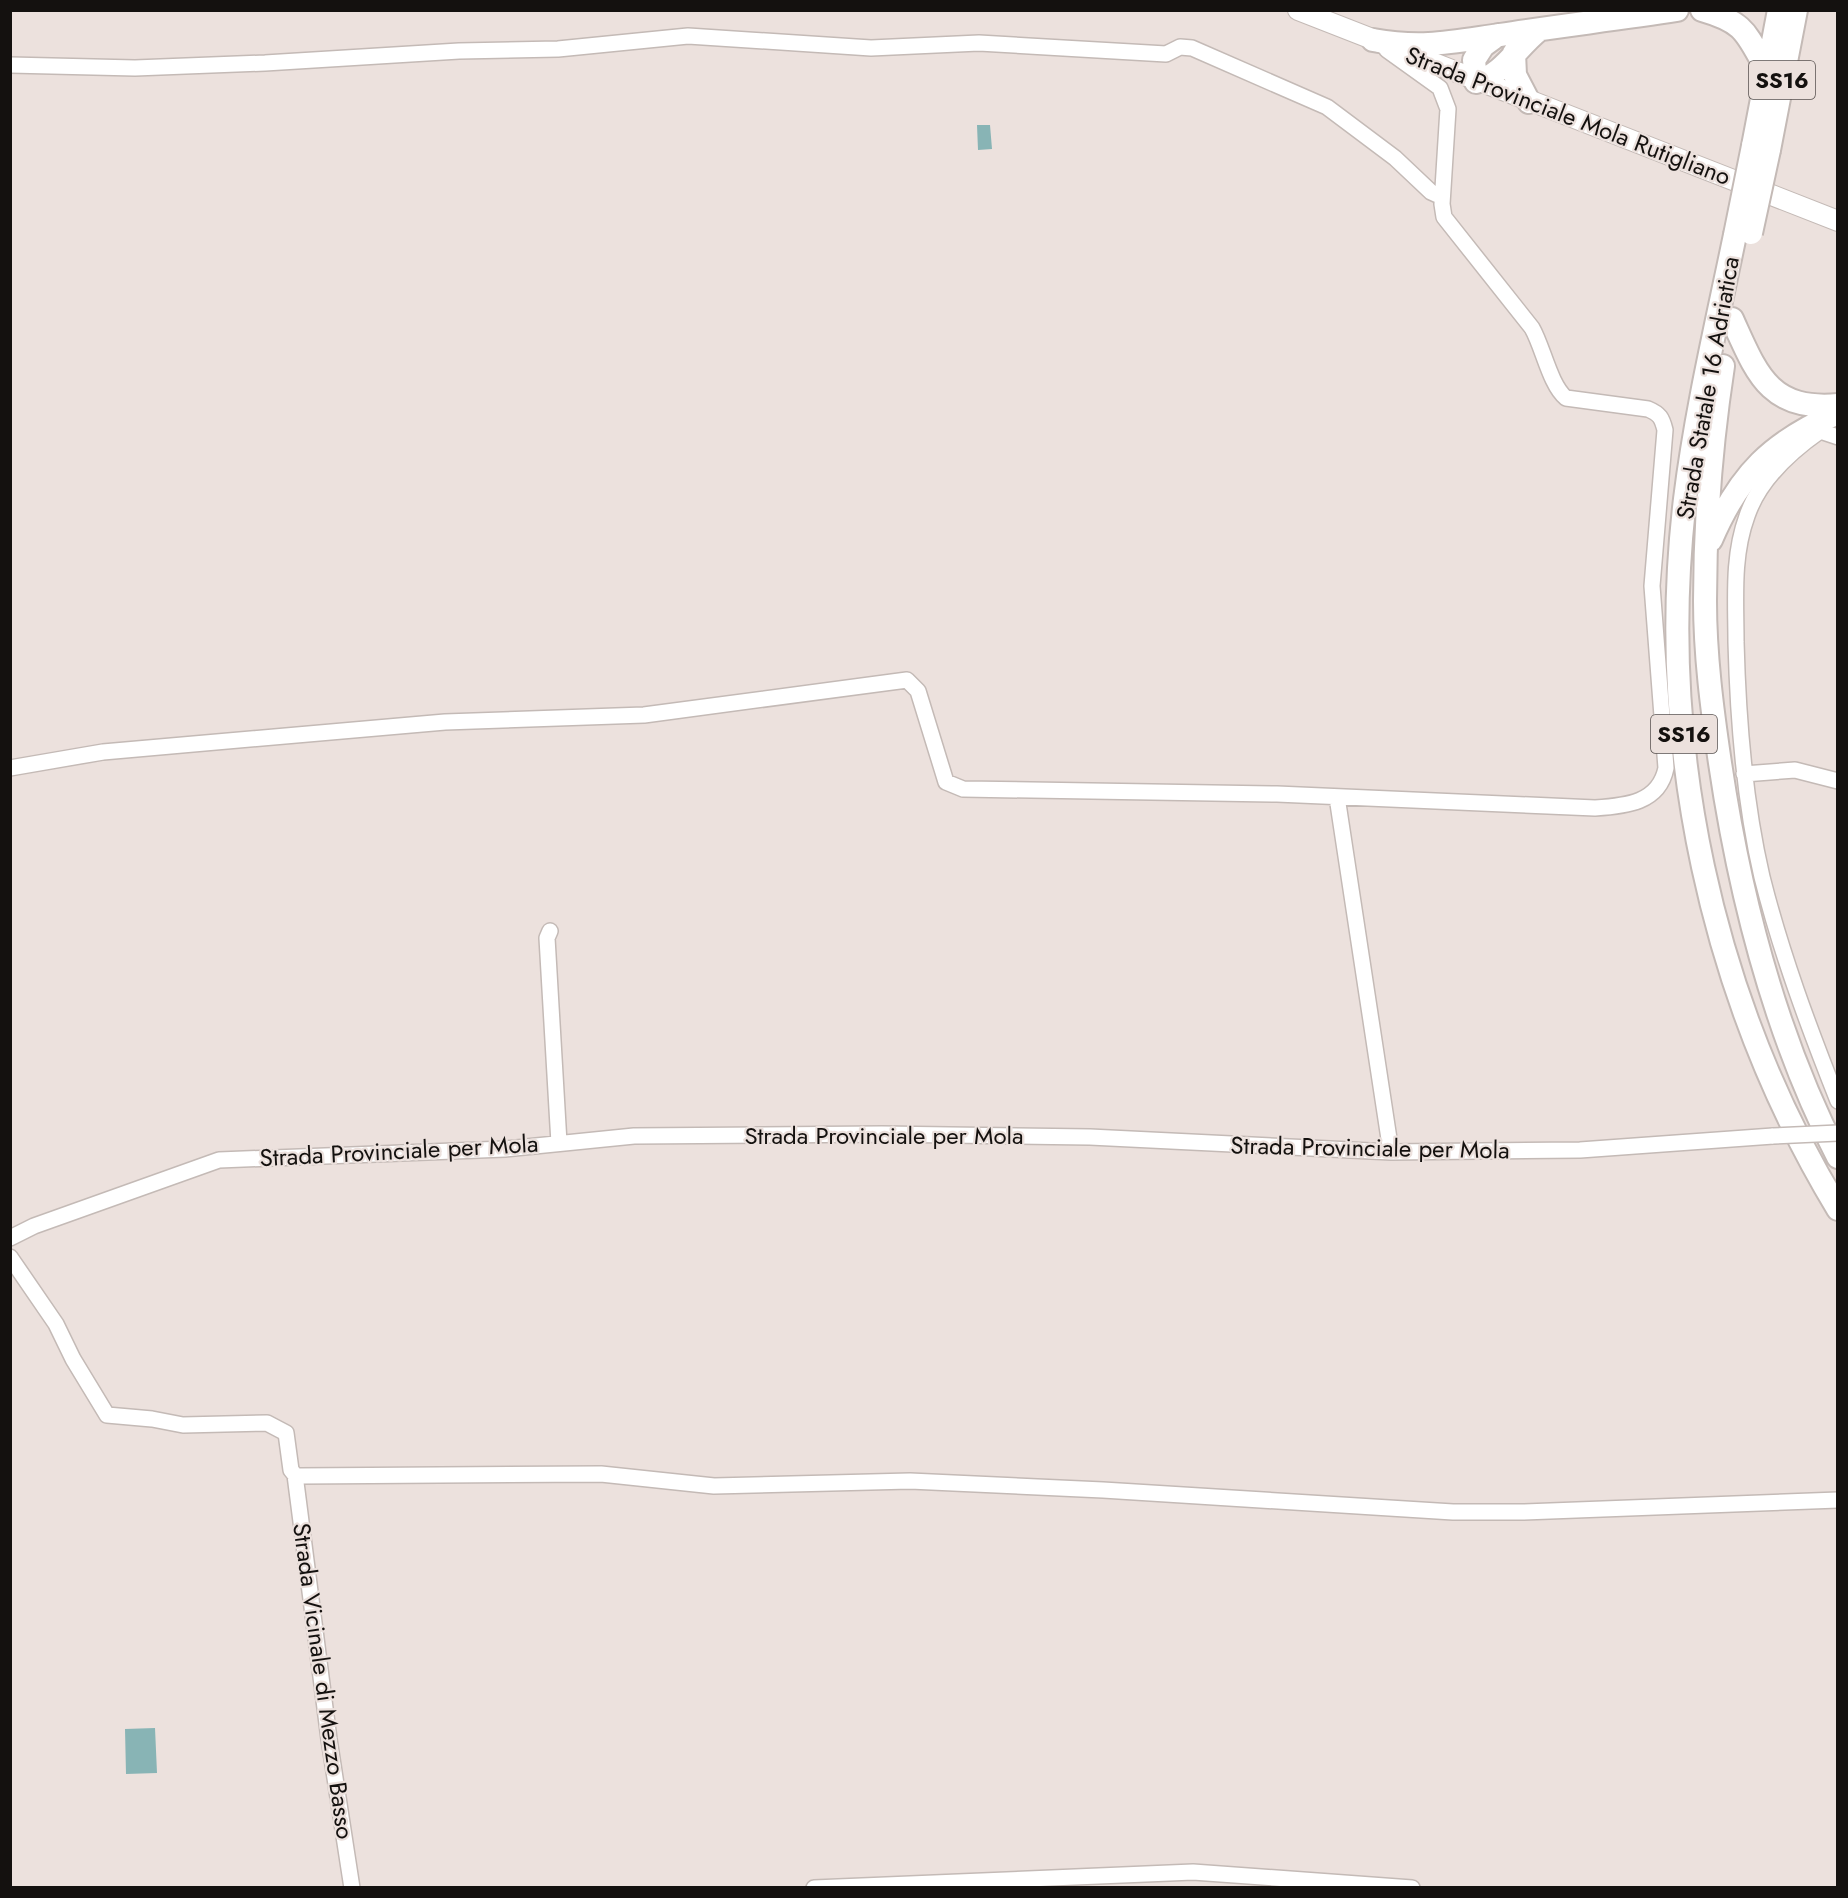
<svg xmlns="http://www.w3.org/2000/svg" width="1848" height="1898" font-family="Jost,sans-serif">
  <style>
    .water { fill: #88b4b5 }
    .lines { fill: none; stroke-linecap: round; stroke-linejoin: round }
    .minor-casing { stroke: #c4bab6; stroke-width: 18 }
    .major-casing { stroke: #c4bab6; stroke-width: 22 }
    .highway-casing { stroke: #c4bab6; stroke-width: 26 }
    .minor { stroke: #fff; stroke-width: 15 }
    .major { stroke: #fff; stroke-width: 20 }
    .highway { stroke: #fff; stroke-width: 22 }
    .minor-bridge-casing { stroke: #c4bab6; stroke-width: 18; stroke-linecap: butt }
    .highway-bridge-casing { stroke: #c4bab6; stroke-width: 26; stroke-linecap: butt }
    .minor-bridge { stroke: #fff; stroke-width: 15 }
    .highway-bridge { stroke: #fff; stroke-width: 22 }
    .labels { text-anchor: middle; stroke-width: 4.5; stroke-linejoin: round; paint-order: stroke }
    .shield { fill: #ece1dd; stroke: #554f4d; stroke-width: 1.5 }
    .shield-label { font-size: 22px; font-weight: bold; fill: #14110f }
    .street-label { font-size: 24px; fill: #14110f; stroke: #ece1dd }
  </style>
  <rect width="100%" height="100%" fill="#ece1dd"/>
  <path class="water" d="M977,125h13l2,24 -14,1z
    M155,1728l2,45 -31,1 -1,-45z"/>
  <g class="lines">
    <defs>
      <path id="minor" d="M10,65l125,3 130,-5 194,-12 99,-2 130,-13 183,12 108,-5 187,11 14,-7 12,1 135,59 68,51 36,34 11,5
        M1838,437l-18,-6c-30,21 -61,49 -73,85 -15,41 -11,83 -11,126 2,79 8,158 26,235 19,76 47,151 76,224
        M10,768l93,-16 342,-30 199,-7 263,-35 11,11 28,91 17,7 314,5 318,14c31,-2 64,-5 71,-40l-14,-182 13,-156c-3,-12 -5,-16 -17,-21l-82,-11c-16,-13 -23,-51 -34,-70l-88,-111 -2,-13 6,-95 -8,-21 -53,-38
        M1744,774l51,-4 43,11
        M1337,797l54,355
        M550,931l-3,7 12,205
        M10,1238l24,-12 185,-66 286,-11 129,-13 248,-2 208,3 301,15 189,-2 193,-14
        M10,1257l46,67 17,35 34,56 45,4 31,6 84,-2 19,10 5,37 4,5 5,1 301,-2 113,12 196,-5 193,9 350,22h70l315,-12
        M295,1475l34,264 23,149
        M814,1888l379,-16 219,16"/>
      <path id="major" d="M1298,10l540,211"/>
      <path id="highway" d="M1702,10c45,13 44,24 66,62
        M1498,35l-15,11 -9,14 2,22c28,-8 41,-35 63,-52
        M1373,40c50,9 78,2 127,-5 59,-9 118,-16 177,-25
        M1514,53l1,22 14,27
        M1753,146l26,-136
        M1769,150l27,-140
        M1735,235c-18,87 -39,175 -50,264 -29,244 26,500 153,710
        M1732,319c25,55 37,92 106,86
        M1723,366c-12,78 -18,156 -18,235 0,54 7,108 15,162 20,135 55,272 118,394
        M1711,540c28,-66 61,-98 127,-127"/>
    </defs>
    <use href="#minor" class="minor-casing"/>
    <use href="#major" class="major-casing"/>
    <use href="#highway" class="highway-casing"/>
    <use href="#minor" class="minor"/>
    <use href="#major" class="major"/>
    <use href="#highway" class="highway"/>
    <defs>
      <path id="minor-bridge" d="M1773,1136l65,-3"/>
      <path id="highway-bridge" d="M1751,233l18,-83
        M1735,235l18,-89"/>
    </defs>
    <use href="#minor-bridge" class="minor-bridge-casing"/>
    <use href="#highway-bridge" class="highway-bridge-casing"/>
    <use href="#minor-bridge" class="minor-bridge"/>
    <use href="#highway-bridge" class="highway-bridge"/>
  </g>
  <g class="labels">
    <g class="shield">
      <rect x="1749" y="61" width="66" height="38" rx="4.5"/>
      <rect x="1651" y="715" width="66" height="38" rx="4.5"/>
    </g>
    <g class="shield-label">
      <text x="1782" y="88">SS16</text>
      <text x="1684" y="742">SS16</text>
    </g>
    <g class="street-label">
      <text transform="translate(1568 116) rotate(21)" y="8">Strada Provinciale Mola Rutigliano</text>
      <text transform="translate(1708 388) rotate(-80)" y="8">Strada Statale 16 Adriatica</text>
      <text x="884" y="1144">Strada Provinciale per Mola</text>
      <text transform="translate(1370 1148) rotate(1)" y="8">Strada Provinciale per Mola</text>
      <text transform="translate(399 1151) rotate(-3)" y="8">Strada Provinciale per Mola</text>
      <text transform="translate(323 1681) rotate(82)" y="8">Strada Vicinale di Mezzo Basso</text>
    </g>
  </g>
  <rect width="1848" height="1898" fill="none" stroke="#14110f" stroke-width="24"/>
</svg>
